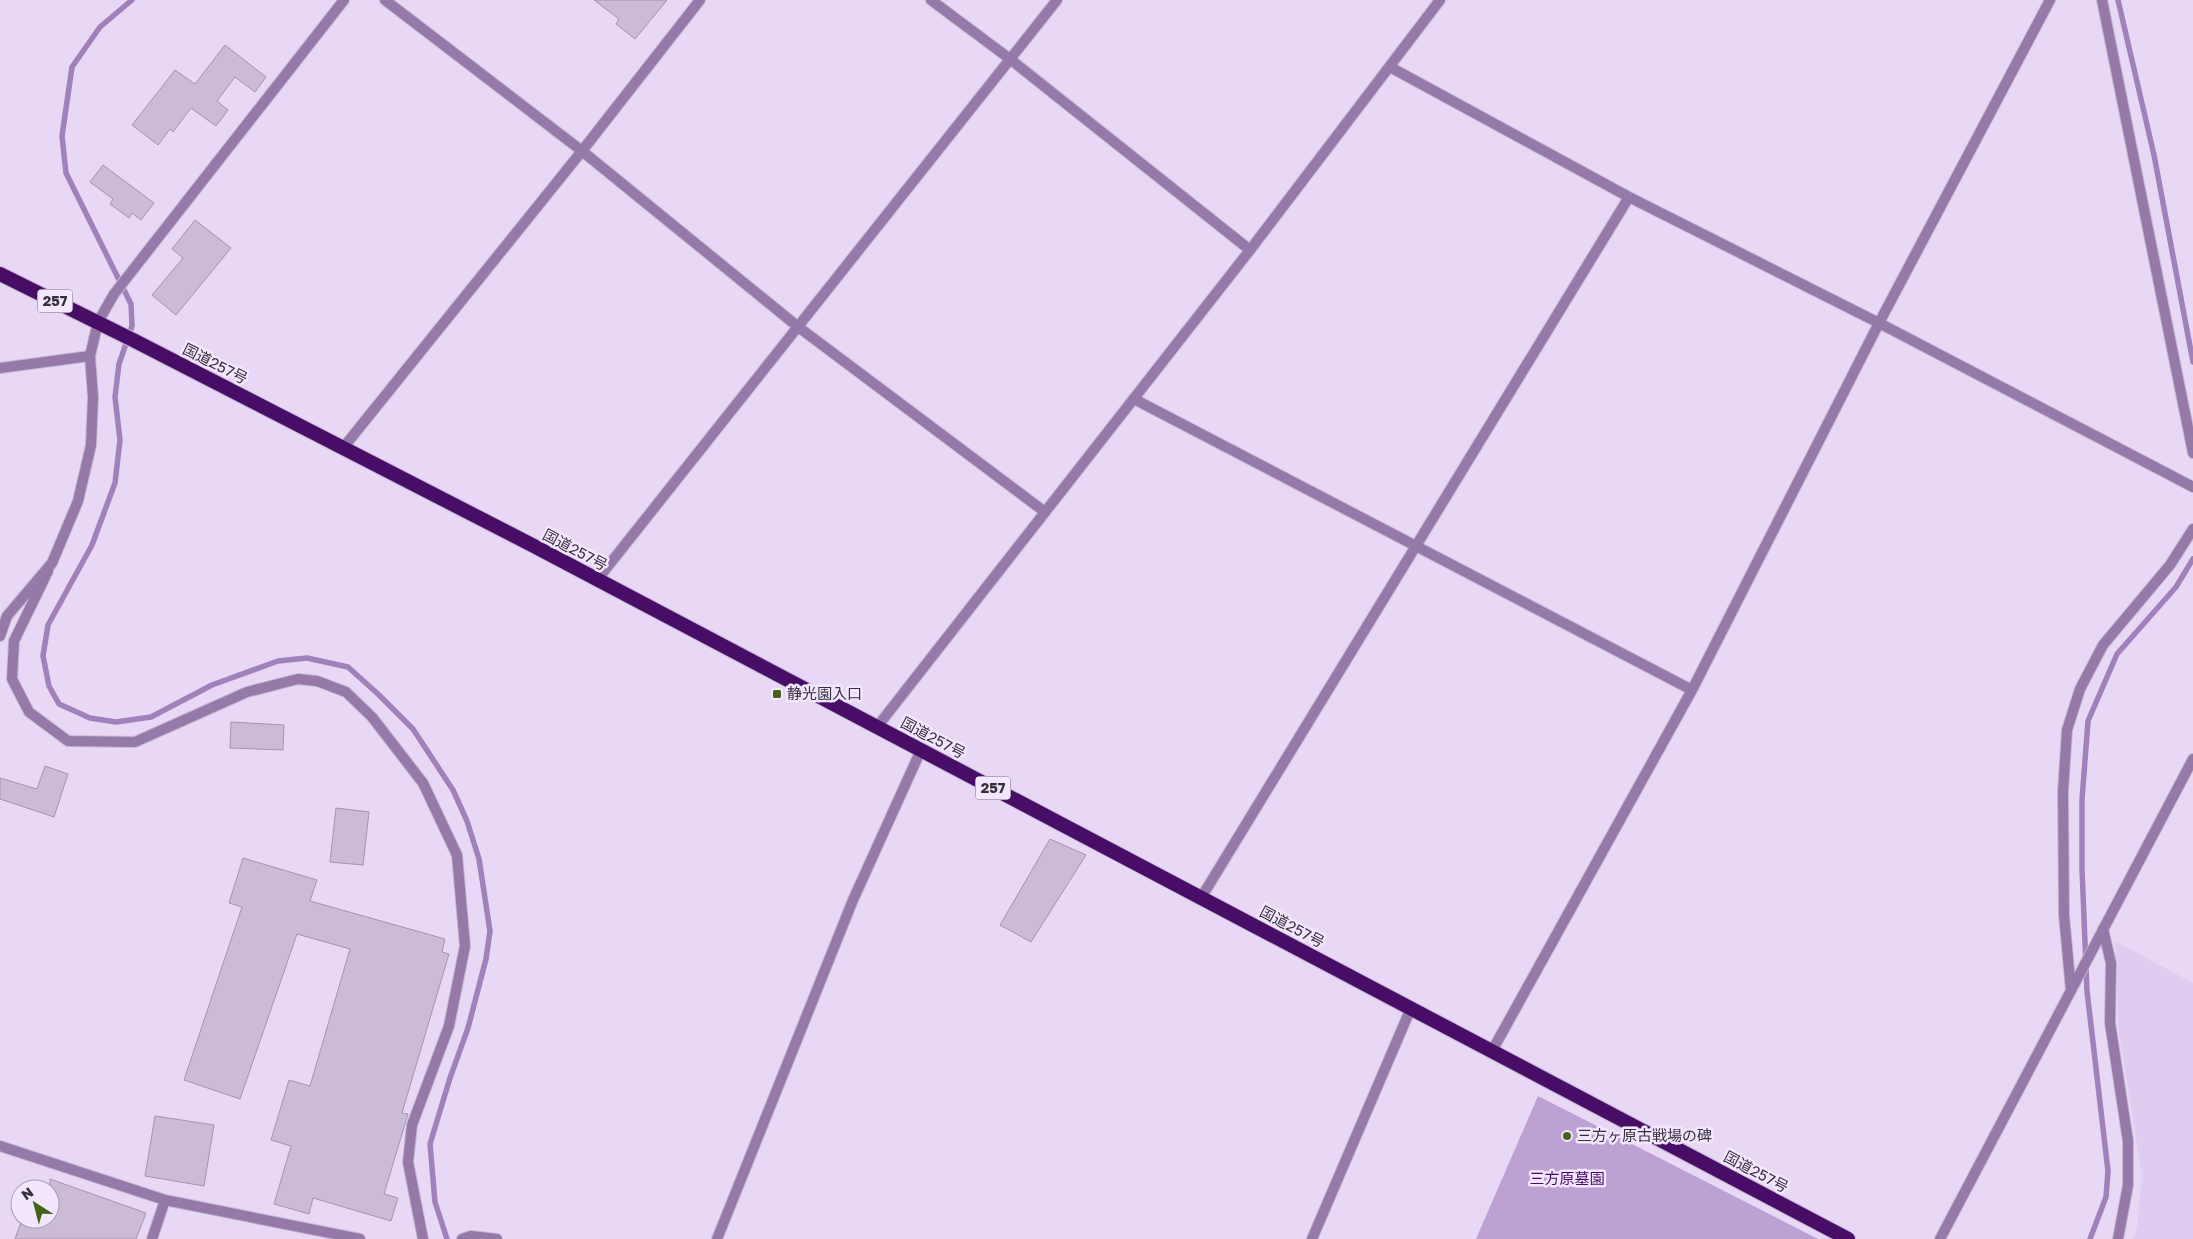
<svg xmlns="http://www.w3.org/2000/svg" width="2193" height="1239" font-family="'Golos Text','Noto Sans JP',sans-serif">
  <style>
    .built { fill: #e0ccf0 }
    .green { fill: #bca1d2 }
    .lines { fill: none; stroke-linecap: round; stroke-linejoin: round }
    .stream { stroke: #a081b9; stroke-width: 5.5 }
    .building { fill: #cbbbd9; stroke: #a394b0 }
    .minor-casing { stroke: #c5b7d1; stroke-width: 12 }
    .tertiary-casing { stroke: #c5b7d1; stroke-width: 12 }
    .trunk-casing { stroke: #c5b7d1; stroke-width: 16 }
    .minor { stroke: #9479a9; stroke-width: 10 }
    .tertiary { stroke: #9479a9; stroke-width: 10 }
    .trunk { stroke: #480e67; stroke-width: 14 }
    .poi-dot { fill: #446317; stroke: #f3e6ff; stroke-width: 2 }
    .labels { text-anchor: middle; stroke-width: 5; stroke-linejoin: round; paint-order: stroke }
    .shield { fill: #f3e6ff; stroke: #6f6776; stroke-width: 1 }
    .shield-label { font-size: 14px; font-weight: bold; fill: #37313c }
    .street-label { font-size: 15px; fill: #37313c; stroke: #f3e6ff }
    .poi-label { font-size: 15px; fill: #37313c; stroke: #f3e6ff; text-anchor: start }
    .park-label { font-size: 15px; fill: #460b65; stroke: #f3e6ff }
  </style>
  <rect width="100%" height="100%" fill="#e8d8f6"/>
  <path class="built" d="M2115,941l78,42v256h-61l5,-11 5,-53 -23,-142z"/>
  <path class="green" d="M1538,1096l280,143h-342z"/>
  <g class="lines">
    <path class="stream" d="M132,0l-32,27 -28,40 -10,69 4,37 65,131 1,22 -13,38 -4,33 5,43 -5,43 -23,62 -44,80 -5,31 6,30 10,18 31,14 26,4 35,-5 61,-32 66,-24 29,-3 41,9 30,27 35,35 40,61 14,31 12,38 11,72 -4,28 -18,69 -18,50 -20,66 5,58 12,37
      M2118,0l36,155 39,207
      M2090,1239l16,-42 2,-26 -21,-180 -5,-122v-69l6,-79 29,-67 59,-67 17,-28"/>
  </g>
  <path class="building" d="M594,0h73l-32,39 -19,-15 3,-5z
    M225,45l41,32 -11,15 -20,-15 -18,24 11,9 -12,16 -25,-18 -18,24 -3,-3 -12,16 -26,-20 43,-55 20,14z
    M103,165l51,38 -13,17 -9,-7 -3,5 -19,-14 3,-5 -23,-17z
    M195,220l36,28 -55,67 -24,-20 31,-37 -11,-9z
    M231,722l53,3 -1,25 -53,-2z
    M45,766l23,8 -14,43 -54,-18v-21l37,11z
    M336,808l33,4 -6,53 -33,-3z
    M1050,839l36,16 -55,87 -31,-17z
    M243,858l74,22 -7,21 135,38 -3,13 7,2 -47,159 6,1 -24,80 14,4 -7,23 -78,-23 -4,16 -35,-10 17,-58 -20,-6 18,-60 21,6 40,-137 -53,-15 -57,165 -56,-19 58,-173 -13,-4z
    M155,1116l59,9 -10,61 -59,-10z
    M50,1179l96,34 -10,26h-121l7,-20h28z"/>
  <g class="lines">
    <defs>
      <path id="minor" d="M385,0l197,151 215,175 248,186
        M931,0l79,59 240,191
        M2102,0l91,453
        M1390,67l239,130 250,126 314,164
        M98,322l16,-28 230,-294
        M0,368l90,-12
        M1134,399l558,291
        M343,448l239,-297 118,-151
        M48,571l-34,70 -2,38 17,33 39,29 67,1 112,-50 51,-13 19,2 29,11 26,25 51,66 34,72 8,91 -16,80 -37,99 -4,37 15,77
        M597,580l460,-580
        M1201,898l428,-701
        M2103,929l8,34 -1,60 18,118v44l-10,54
        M2071,991l-7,-76 -1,-123 4,-62 13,-41 23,-44 67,-80 23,-36
        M1492,1051l200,-361 187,-367 171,-323
        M0,1146l165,54 195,39
        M152,1239l13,-39
        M462,1239l9,-3 26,3
        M717,1239l136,-339 68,-150
        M1312,1239l99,-231
        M1940,1239l253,-480"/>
      <path id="tertiary" d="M0,636l7,-20 45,-53 26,-62 13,-56 2,-48 -3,-41 8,-34
        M877,727l373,-477 190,-250"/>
      <path id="trunk" d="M0,274l135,67 397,204 1316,694"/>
    </defs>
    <use href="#minor" class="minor-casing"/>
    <use href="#tertiary" class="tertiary-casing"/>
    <use href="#trunk" class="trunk-casing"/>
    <use href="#minor" class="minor"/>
    <use href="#tertiary" class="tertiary"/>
    <use href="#trunk" class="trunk"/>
  </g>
  <g class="poi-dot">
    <rect x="772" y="689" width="10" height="10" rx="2.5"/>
    <circle cx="1567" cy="1136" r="5"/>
  </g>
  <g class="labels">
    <g class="shield">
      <rect x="37.5" y="289.5" width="35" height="23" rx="4"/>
      <rect x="975.5" y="776.5" width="35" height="23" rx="4"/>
    </g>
    <g class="shield-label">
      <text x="55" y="306">257</text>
      <text x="993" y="793">257</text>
    </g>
    <g class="street-label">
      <text transform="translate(215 364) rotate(27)" y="5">国道257号</text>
      <text transform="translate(575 550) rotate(28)" y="5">国道257号</text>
      <text transform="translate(933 738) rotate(28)" y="5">国道257号</text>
      <text transform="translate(1292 927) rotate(28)" y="5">国道257号</text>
      <text transform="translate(1756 1172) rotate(28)" y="5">国道257号</text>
    </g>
    <g class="poi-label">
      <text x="787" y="699">静光園入口</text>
      <text x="1577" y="1141">三方ヶ原古戦場の碑</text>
    </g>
    <g class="park-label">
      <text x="1567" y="1184">三方原墓園</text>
    </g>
  </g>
  <g transform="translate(35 1204) rotate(324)"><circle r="24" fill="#f3e6ff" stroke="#a89eb1"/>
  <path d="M0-4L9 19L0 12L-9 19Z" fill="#446317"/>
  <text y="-8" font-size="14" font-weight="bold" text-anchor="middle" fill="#37313c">N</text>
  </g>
</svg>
